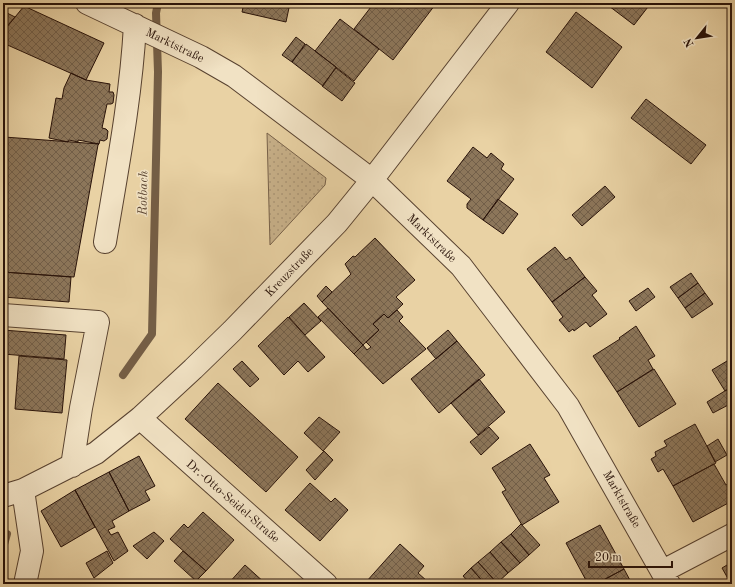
<svg xmlns="http://www.w3.org/2000/svg" width="735" height="587" font-family="'Old Standard TT',serif">
  <style>
    .grass { fill: url(#grass-dots); stroke: #78624a }
    .lines { fill: none; stroke-linecap: round; stroke-linejoin: round }
    .stream { stroke: #745e46; stroke-width: 8 }
    .building { fill: url(#building-cross-hatch); stroke: #281209 }
    .minor-casing { stroke: #584230; stroke-width: 24 }
    .minor { stroke: #f1e2c4; stroke-width: 22 }
    .labels { text-anchor: middle; stroke-width: 3; stroke-linejoin: round; paint-order: stroke }
    .street-label { font-size: 12px; fill: #281209; stroke: #f1e2c4 }
    .water-label { font-size: 13px; font-style: italic; fill: #5b4532; stroke: #f1e2c4 }
  </style>
  <defs>
    <pattern id="grass-dots" width="8" height="8" patternUnits="userSpaceOnUse"><rect width="8" height="8" fill="#c8b18a"/><path d="M2 2h.1M6 6h.1" fill="none" stroke="#ac9776" stroke-width="1.8" stroke-linecap="round"/></pattern>
    <pattern id="building-cross-hatch" width="8" height="8" patternUnits="userSpaceOnUse"><rect width="8" height="8" fill="#8c765a"/><path d="M0 0l8 8M0 8l8-8" fill="none" stroke="#725f49"/></pattern>
  </defs>
  <rect width="100%" height="100%" fill="#e9d2a4"/>
  <filter id="stains"><feTurbulence type="fractalNoise" baseFrequency=".005" numOctaves="4"/><feColorMatrix values="0 0 0 0 .2 0 0 0 0 .09 0 0 0 0 .02 0 0 0 .5 -.17"/></filter>
  <radialGradient id="worn" r=".72"><stop offset=".6" stop-color="#630" stop-opacity="0"/><stop offset="1" stop-color="#630" stop-opacity=".3"/></radialGradient>
  <path class="grass" d="M267,133l59,45 -1,7 -55,60z"/>
  <g class="lines">
    <path class="stream" d="M123,375l29,-41 6,-262 -2,-59 2,-10
      M3,548l4,-14"/>
  </g>
  <path class="building" d="M244,3h46l-4,19 -44,-10z
    M374,3h59l2,2 -42,55 -39,-31z
    M605,3h46l-17,22z
    M24,6l80,37 -18,37 -83,-37v-11z
    M3,11l12,6 -12,14z
    M576,12l46,35 -30,41 -46,-36z
    M340,19l39,30 -25,32 -39,-30z
    M296,37l9,7 -13,18 -10,-7z
    M306,44l30,23 -13,19 -31,-24z
    M3,63l4,12 -4,1z
    M336,68l19,15 -13,18 -20,-15z
    M71,73l15,7 24,4 -1,8h4l1,3 -1,8 -2,1h-4l-5,24 4,1 2,2 -1,8 -3,2 -4,-1 -1,4 -21,-4v2l-9,-2 -1,2 -19,-4 7,-40 6,1 2,-11z
    M646,99l60,46 -15,19 -60,-46z
    M4,137l95,7 -1,1 -24,132 -71,-5z
    M473,147l14,11 4,-5 13,11 -3,5 13,10 -31,41 -16,-12v-4l4,-5 -24,-18z
    M605,186l10,11 -33,29 -10,-11z
    M498,199l20,15 -15,20 -20,-14z
    M375,238l40,42 -19,17 7,7 -15,14 -4,-4 -11,10 6,6 -16,15 -41,-43 29,-28 -6,-10 8,-8 2,1z
    M555,247l11,13 4,-3 15,20 -33,25 -25,-33z
    M3,272l68,5 -2,25 -66,-5z
    M691,273l7,10 -20,15 -8,-11z
    M585,277l12,14 -5,4 15,19 -17,13 -4,-5 -12,9 -1,-2 -4,3 -10,-12 4,-3 -11,-15z
    M698,283l7,10 -20,15 -7,-10z
    M326,286l6,6 -10,10 -5,-6z
    M648,288l7,9 -19,14 -7,-10z
    M705,293l8,11 -21,14 -7,-10z
    M304,303l17,18 -16,14 -16,-18z
    M328,308l35,37 -9,9 -36,-37z
    M397,310l6,7 -4,4 27,28 -43,35 -29,-30 9,-9 4,5 4,-3 -5,-5 13,-12 -6,-6 11,-10 4,4z
    M288,317l37,40 -17,15 -10,-11 -14,14 -26,-29z
    M636,326l19,30 -7,4 5,9 -36,23 -24,-36 27,-17 -1,-1z
    M3,330l63,5 -2,24 -61,-5z
    M448,330l9,11 -21,18 -9,-11z
    M457,341l28,34 -46,38 -28,-34z
    M19,356l48,4 -5,53 -47,-4z
    M732,358v29l-7,4 -13,-21z
    M242,361l17,18 -9,8 -17,-18z
    M654,369l22,35 -37,23 -22,-35z
    M479,379l26,33 -27,23 -27,-32z
    M218,383l80,74 -32,35 -81,-73z
    M728,389l4,7v7l-19,10 -6,-11z
    M319,417l21,15 -17,19 -19,-18z
    M695,424l21,39 -43,23 -10,-17 -5,3 -7,-13 5,-3 -1,-4 12,-6 -3,-5z
    M489,427l10,11 -18,17 -11,-13z
    M718,439l9,16 -12,7 -8,-16z
    M530,444l20,31 -6,3 15,24 -37,23 -20,-33 4,-2 -14,-22z
    M324,451l9,9 -18,20 -9,-10z
    M139,456l16,30 -10,5 5,9 -21,11 -20,-39z
    M714,464l12,21 5,-3 1,2v17l-39,21 -20,-36z
    M109,472l20,39 -17,10 3,6 -7,3 3,5 7,-3 10,19 -14,10 -39,-71z
    M310,483l21,19 4,-4 13,12 -28,31 -35,-31z
    M75,490l20,37 -34,20 -20,-36z
    M203,512l31,28 -28,31 -36,-32 14,-15 4,4z
    M521,524l19,21 -11,10 -18,-21z
    M600,525l24,44 -28,15h-8l-22,-41z
    M154,532l10,9 -17,18 -14,-13z
    M511,534l18,21 -9,8 -19,-21z
    M501,542l19,21 -12,10 -18,-21z
    M400,544l24,22 -6,7 9,8 -3,3h-57l-1,-2z
    M107,551l6,12 -19,15 -8,-15z
    M183,551l23,20 -10,10 -22,-20z
    M490,552l18,21 -11,10 -19,-21z
    M478,562l19,21 -1,1h-11l-14,-16z
    M732,562v22h-1l-9,-16z
    M245,565l21,19h-38z
    M471,568l14,16h-15l-7,-8z
    M624,569l8,15h-36z
    M429,579l6,5h-11z"/>
  <g class="lines">
    <defs>
      <path id="minor" d="M87,3l114,54 33,19 138,104 89,86 107,140 101,178
        M105,242c12,-72 26,-144 30,-217
        M3,315l95,7 -17,86 -9,58
        M140,418l186,166
        M23,490l9,61 -7,33
        M3,496l20,-6 73,-37 44,-35 53,-49 39,-38 105,-108 35,-43 136,-177
        M663,571l69,-36"/>
    </defs>
    <use href="#minor" class="minor-casing"/>
    <use href="#minor" class="minor"/>
  </g>
  <g class="labels">
    <g class="street-label">
      <text transform="translate(175 45) rotate(26)" y="4">Marktstraße</text>
      <text transform="translate(432 238) rotate(44)" y="4">Marktstraße</text>
      <text transform="translate(289 272) rotate(-46)" y="4">Kreuzstraße</text>
      <text transform="translate(622 499) rotate(60)" y="4">Marktstraße</text>
      <text transform="translate(233 501) rotate(41)" y="4">Dr.-Otto-Seidel-Straße</text>
    </g>
    <g class="water-label">
      <text transform="translate(142 193) rotate(-89)" y="5">Rotbach</text>
    </g>
  </g>
  <rect width="735" height="587" fill="none" stroke="#e9d2a4" stroke-width="16"/>
  <rect x="4" y="4" width="727" height="579" fill="none" stroke="#281209" stroke-width="2"/>
  <rect x="8" y="8" width="719" height="571" fill="none" stroke="#281209"/>
  <g transform="translate(697 38) rotate(240)" stroke="#f1e2c4" stroke-width="3" paint-order="stroke">
  <path d="M0-3L7 15L0 10L-7 15Z" fill="#281209"/>
  <text y="-6" font-size="11" font-weight="bold" text-anchor="middle" fill="#281209">N</text>
  </g>
  <path d="M589 561v6h83v-6" fill="none" stroke="#281209" stroke-width="2"/>
  <text x="595" y="561" font-size="12" fill="#281209" stroke="#f1e2c4" stroke-width="3" paint-order="stroke">20 m</text>
  <rect width="100%" height="100%" filter="url(#stains)"/>
  <rect width="100%" height="100%" fill="url(#worn)"/>
</svg>
